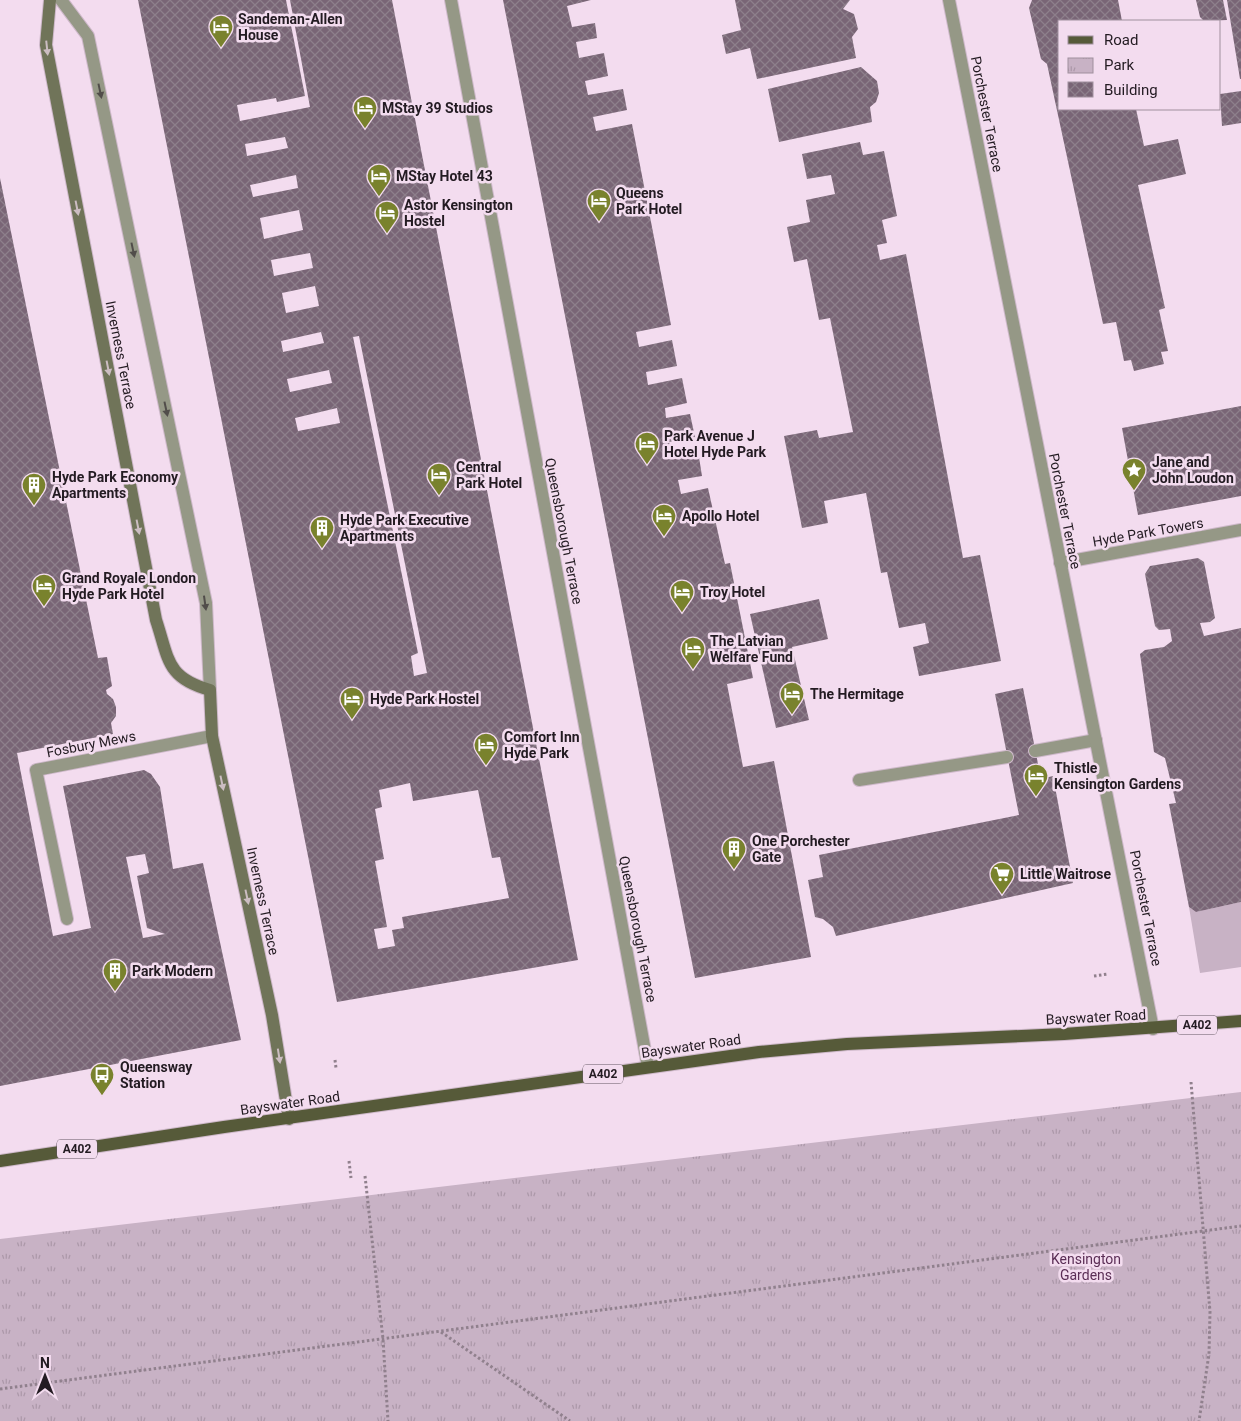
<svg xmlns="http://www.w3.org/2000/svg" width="1241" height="1421" font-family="Roboto,sans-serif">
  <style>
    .grass { fill: #c8b2c5 }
    .park { fill: url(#park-tufts) }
    .building { fill: url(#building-cross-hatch); fill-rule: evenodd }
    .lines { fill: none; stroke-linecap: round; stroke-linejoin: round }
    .service-casing { stroke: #ceb9ca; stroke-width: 14 }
    .minor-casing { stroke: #ceb9ca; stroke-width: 14 }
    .secondary-casing { stroke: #ceb9ca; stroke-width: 14 }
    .primary-casing { stroke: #ceb9ca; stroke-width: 14 }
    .path { stroke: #90808d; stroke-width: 3; stroke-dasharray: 2.5 2.5; stroke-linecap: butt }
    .service { stroke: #959886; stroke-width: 12 }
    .minor { stroke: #959886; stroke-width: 12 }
    .secondary { stroke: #707459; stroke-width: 12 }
    .primary { stroke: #565a39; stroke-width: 12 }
    .oneway { fill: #ccbdc2 }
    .oneway2 { fill: #514d4a }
    .labels { text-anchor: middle; stroke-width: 5; stroke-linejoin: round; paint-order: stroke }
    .shield { fill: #f3dcef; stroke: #615560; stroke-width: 1 }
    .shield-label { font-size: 12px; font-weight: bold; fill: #231b22 }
    .poi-label { font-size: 14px; font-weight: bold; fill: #231b22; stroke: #f3dcef; text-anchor: start }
    .street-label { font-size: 14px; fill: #231b22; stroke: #f3dcef }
    .park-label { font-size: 14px; fill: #5b2e56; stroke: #f3dcef }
  </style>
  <defs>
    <pattern id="park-tufts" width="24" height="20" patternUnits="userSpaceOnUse" patternTransform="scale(1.25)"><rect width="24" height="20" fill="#c8b2c5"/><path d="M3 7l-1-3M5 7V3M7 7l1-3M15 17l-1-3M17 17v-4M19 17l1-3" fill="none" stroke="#ac98a9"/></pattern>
    <pattern id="building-cross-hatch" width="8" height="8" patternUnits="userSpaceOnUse" patternTransform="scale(1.25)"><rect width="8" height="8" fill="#796576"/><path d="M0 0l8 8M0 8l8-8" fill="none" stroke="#8d7f8b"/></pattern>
  </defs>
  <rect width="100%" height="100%" fill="#f3dcef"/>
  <path class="grass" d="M1241,902v65l-41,6 -11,-66 7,5z"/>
  <path class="park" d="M1241,1092v329h-1241v-182z"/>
  <path class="building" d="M138,0h148l19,96 -28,6 -1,-4 -39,7 3,16 70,-14 -20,-107h102l186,960 -241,42zM285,137l3,11 -41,8 -2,-12zM296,175l2,13 -45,9 -3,-12zM299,210l4,20 -39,9 -4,-21zM310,253l3,15 -39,8 -3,-16zM315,286l4,20 -33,7 -4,-20zM321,332l3,11 -41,9 -2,-11zM359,336l68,337 -13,3 -3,-20 7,-3 -65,-316zM329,370l3,13 -42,9 -3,-13zM337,408l3,15 -42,8 -3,-13zM410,783l3,18 65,-11 14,68 8,-1 9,41 -107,19 2,11 -12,2 3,16 -17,3 -4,-20 13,-2 -12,-66 9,-2 -9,-50 7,-2 -3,-17z
    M503,0h88l-24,6 5,21 23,-4 2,15 -21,4 3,16 25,-5 4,23 -23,5 3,14 35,-6 4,21 -34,7 3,14 36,-7 39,201 -35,7 3,15 33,-7 5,26 -31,6 2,13 34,-7 5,25 -22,5 1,10 24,-4 5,23 -26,5 3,13 26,-4 4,25 -24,4 3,14 27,-6 17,76 5,-1 23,115 -26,6 16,83 31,-6 37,196 -116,21z
    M735,0h115l-7,9 11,5 4,15 -6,8 4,21 -99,21 -7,-31 -24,6 -4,-19 19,-5z
    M1032,0h86l4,21h-62v88h76l8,37 34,-7 8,35 -48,11 27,123 -6,2 9,41 -7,1 3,12 -30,7 -3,-11 -7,1 -8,-39 -13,2 -56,-260 -6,-5 -12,-51z
    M1196,0h27l4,20 -23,1 -4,-4z
    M1227,0h14v79h-1z
    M861,67l16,14 2,12 -3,9 -6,5 2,15 -93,20 -11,-53z
    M1241,91v32l-19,3 -2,-32z
    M860,142l3,13 21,-4 13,65 -15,4 5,23 -10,2 3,15 26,-6 57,304 17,-3 21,106 -82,15 -6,-29 16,-4 -4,-20 -26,5 -12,-56 -6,1 -15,-80 -42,8 4,22 -26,5 -18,-92 33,-6 2,8 34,-6 -23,-114 -11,2 -12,-61 -13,3 -7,-35 23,-5 -4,-22 29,-6 -4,-19 -24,4 -5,-25z
    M0,178l98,480 9,-1 5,29 -6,4 1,4 6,5 3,8v9l-5,7 2,11 -96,19 36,183 38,-8 -28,-142 81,-16 7,4 9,13 13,82 30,-6 38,177 -241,46zM145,854l4,19 -12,3 10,52 18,6 -22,4 -17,-81z
    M1241,406v90l-103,19 -16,-87z
    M1198,558l6,4 11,56 -5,4 -10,1 4,13 37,-8v274l-45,10 -7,-5 -20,-103 7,-1 -11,-45 -11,-6 -14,-98 5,-4 19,-3 8,-6 -2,-12 -11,1 -4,-4 -10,-52 5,-8z
    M819,599l9,40 -36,8 17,73 -33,8 -26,-114z
    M1023,688l18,91 12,-3 20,107 -237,53 -3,-9 -10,-8 -8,-2 -7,-37 15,-3 -4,-22 200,-40 -24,-121z"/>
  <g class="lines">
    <defs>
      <path id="service" d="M1060,563l181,-33
        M1035,751l61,-11
        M859,780l148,-23"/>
      <path id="minor" d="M61,0l27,36 118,567 4,87
        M451,0l197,1067
        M949,0l204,1029
        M67,919l-31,-149 176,-34"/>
      <path id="secondary" d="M50,0l-4,45 110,575c13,39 10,58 54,70l2,46 60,279 17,104"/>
      <path id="primary" d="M0,1161l224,-34 535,-75 88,-8 217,-10 177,-13"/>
    </defs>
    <use href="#service" class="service-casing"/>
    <use href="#minor" class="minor-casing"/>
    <use href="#secondary" class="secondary-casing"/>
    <use href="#primary" class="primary-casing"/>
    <path class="path" d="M1094,976l14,-2
      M335,1060l1,8
      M1191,1082l19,230 -1,42 -10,67
      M349,1161l2,17
      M365,1176l18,163 5,82
      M441,1332l129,89
      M0,1389l1241,-163"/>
    <use href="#service" class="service"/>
    <use href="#minor" class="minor"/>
    <use href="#secondary" class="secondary"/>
    <use href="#primary" class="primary"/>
  </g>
  <defs><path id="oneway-solid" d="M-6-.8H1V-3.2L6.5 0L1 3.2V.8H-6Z" transform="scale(1.25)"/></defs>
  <g class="oneway">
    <use href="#oneway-solid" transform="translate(47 48) rotate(84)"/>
    <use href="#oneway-solid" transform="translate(77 208) rotate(79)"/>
    <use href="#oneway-solid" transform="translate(108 368) rotate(79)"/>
    <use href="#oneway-solid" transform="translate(138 527) rotate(79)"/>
    <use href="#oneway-solid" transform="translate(222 783) rotate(78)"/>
    <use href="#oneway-solid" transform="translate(247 897) rotate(78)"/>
    <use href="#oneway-solid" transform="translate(279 1056) rotate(81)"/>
  </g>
  <g class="oneway2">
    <use href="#oneway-solid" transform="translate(100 91) rotate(78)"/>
    <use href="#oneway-solid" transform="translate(133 250) rotate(78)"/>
    <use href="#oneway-solid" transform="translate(166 409) rotate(78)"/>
    <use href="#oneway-solid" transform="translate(205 603) rotate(82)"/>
  </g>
  <defs>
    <symbol id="hotel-pin" viewBox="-11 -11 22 30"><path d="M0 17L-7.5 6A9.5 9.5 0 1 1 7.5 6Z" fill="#79822d" stroke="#f3dcef"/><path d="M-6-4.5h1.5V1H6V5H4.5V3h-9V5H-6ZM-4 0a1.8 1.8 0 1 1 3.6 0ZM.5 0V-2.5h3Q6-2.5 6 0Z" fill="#fff"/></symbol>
    <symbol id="sight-pin" viewBox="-11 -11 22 30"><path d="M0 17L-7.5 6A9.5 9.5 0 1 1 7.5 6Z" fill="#79822d" stroke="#f3dcef"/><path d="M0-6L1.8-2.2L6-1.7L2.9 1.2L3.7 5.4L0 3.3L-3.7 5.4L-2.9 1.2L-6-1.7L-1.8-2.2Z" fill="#fff"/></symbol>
    <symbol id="building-pin" viewBox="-11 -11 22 30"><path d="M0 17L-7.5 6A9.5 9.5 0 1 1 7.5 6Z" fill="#79822d" stroke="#f3dcef"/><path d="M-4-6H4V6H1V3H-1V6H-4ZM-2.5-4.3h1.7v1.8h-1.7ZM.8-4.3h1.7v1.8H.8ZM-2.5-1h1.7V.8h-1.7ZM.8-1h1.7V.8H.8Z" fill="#fff"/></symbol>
    <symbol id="supermarket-pin" viewBox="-11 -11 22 30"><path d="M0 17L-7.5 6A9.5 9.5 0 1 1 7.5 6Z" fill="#79822d" stroke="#f3dcef"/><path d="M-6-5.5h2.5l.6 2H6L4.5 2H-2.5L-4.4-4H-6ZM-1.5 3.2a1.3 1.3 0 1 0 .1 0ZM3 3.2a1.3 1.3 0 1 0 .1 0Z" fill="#fff"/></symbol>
    <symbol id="bus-pin" viewBox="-11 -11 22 30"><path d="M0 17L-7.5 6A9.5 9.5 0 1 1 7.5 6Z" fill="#79822d" stroke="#f3dcef"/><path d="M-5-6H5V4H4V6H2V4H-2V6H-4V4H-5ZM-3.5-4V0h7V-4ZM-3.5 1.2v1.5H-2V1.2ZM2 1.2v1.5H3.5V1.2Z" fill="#fff"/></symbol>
  </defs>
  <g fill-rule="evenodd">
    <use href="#hotel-pin" x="207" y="13" width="28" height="38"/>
    <use href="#hotel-pin" x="351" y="94" width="28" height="38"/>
    <use href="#hotel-pin" x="365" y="162" width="28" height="38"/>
    <use href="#hotel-pin" x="585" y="187" width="28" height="38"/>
    <use href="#hotel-pin" x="373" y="199" width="28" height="38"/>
    <use href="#hotel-pin" x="633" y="430" width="28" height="38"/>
    <use href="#sight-pin" x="1120" y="456" width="28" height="38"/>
    <use href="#hotel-pin" x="425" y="461" width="28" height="38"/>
    <use href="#building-pin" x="20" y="471" width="28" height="38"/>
    <use href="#hotel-pin" x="650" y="502" width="28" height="38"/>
    <use href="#building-pin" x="308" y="514" width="28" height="38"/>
    <use href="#hotel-pin" x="30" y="572" width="28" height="38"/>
    <use href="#hotel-pin" x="668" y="578" width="28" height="38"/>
    <use href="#hotel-pin" x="679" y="635" width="28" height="38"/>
    <use href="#hotel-pin" x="778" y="680" width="28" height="38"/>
    <use href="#hotel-pin" x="338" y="685" width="28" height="38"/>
    <use href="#hotel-pin" x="472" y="731" width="28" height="38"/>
    <use href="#hotel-pin" x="1022" y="762" width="28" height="38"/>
    <use href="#building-pin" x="720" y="835" width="28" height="38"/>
    <use href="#supermarket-pin" x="988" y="860" width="28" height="38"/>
    <use href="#building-pin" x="101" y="957" width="28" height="38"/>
    <use href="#bus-pin" x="88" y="1061" width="28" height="38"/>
  </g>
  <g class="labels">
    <g class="shield">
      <rect x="1177" y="1015.5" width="40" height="19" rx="4"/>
      <rect x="583" y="1064.5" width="40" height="19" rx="4"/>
      <rect x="57" y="1139.5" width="40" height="19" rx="4"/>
    </g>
    <g class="shield-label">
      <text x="1197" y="1029">A402</text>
      <text x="603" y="1078">A402</text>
      <text x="77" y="1153">A402</text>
    </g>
    <g class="poi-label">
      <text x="238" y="24">Sandeman-Allen<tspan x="238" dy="16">House</tspan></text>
      <text x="382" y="113">MStay 39 Studios</text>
      <text x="396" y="181">MStay Hotel 43</text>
      <text x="616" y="198">Queens<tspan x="616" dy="16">Park Hotel</tspan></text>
      <text x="404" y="210">Astor Kensington<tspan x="404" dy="16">Hostel</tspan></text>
      <text x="664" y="441">Park Avenue J<tspan x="664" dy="16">Hotel Hyde Park</tspan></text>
      <text x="1152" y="467">Jane and<tspan x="1152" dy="16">John Loudon</tspan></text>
      <text x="456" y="472">Central<tspan x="456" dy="16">Park Hotel</tspan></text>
      <text x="52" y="482">Hyde Park Economy<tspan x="52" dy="16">Apartments</tspan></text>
      <text x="682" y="521">Apollo Hotel</text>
      <text x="340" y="525">Hyde Park Executive<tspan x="340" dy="16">Apartments</tspan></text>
      <text x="62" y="583">Grand Royale London<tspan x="62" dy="16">Hyde Park Hotel</tspan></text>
      <text x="700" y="597">Troy Hotel</text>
      <text x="710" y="646">The Latvian<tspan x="710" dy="16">Welfare Fund</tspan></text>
      <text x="810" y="699">The Hermitage</text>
      <text x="370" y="704">Hyde Park Hostel</text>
      <text x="504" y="742">Comfort Inn<tspan x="504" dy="16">Hyde Park</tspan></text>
      <text x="1054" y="773">Thistle<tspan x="1054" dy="16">Kensington Gardens</tspan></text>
      <text x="752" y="846">One Porchester<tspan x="752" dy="16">Gate</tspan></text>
      <text x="1020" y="879">Little Waitrose</text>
      <text x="132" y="976">Park Modern</text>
      <text x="120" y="1072">Queensway<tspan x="120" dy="16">Station</tspan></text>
    </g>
    <g class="street-label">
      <text transform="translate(987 114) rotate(79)" y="5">Porchester Terrace</text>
      <text transform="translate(121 355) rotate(79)" y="5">Inverness Terrace</text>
      <text transform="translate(1065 511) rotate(79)" y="5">Porchester Terrace</text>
      <text transform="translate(564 531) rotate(79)" y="5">Queensborough Terrace</text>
      <text transform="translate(1148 532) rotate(-10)" y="5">Hyde Park Towers</text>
      <text transform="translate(91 744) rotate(-11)" y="5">Fosbury Mews</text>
      <text transform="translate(263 901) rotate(78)" y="5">Inverness Terrace</text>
      <text transform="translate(1146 908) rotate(79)" y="5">Porchester Terrace</text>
      <text transform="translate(638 929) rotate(79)" y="5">Queensborough Terrace</text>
      <text transform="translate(1096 1017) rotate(-3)" y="5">Bayswater Road</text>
      <text transform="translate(691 1046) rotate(-8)" y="5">Bayswater Road</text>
      <text transform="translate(290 1103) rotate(-8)" y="5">Bayswater Road</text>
    </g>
    <g class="park-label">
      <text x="1086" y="1264">Kensington<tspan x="1086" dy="16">Gardens</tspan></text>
    </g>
  </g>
  <rect x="1058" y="20" width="162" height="90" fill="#f3dcef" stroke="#a08f9d"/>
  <rect x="1068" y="36" width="25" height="8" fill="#565a39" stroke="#a08f9d"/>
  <text x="1104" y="45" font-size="15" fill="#231b22">Road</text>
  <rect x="1068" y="58" width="25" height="15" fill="url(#park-tufts)" stroke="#a08f9d"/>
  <text x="1104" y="70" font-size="15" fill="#231b22">Park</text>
  <rect x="1068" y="82" width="25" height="15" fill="url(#building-cross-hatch)" stroke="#a08f9d"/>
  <text x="1104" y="95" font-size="15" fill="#231b22">Building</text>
  <g transform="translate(45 1376)" stroke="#f3dcef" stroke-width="4" paint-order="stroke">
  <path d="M0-4L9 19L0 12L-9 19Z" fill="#231b22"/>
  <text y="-8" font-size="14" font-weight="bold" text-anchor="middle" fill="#231b22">N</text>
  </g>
</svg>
